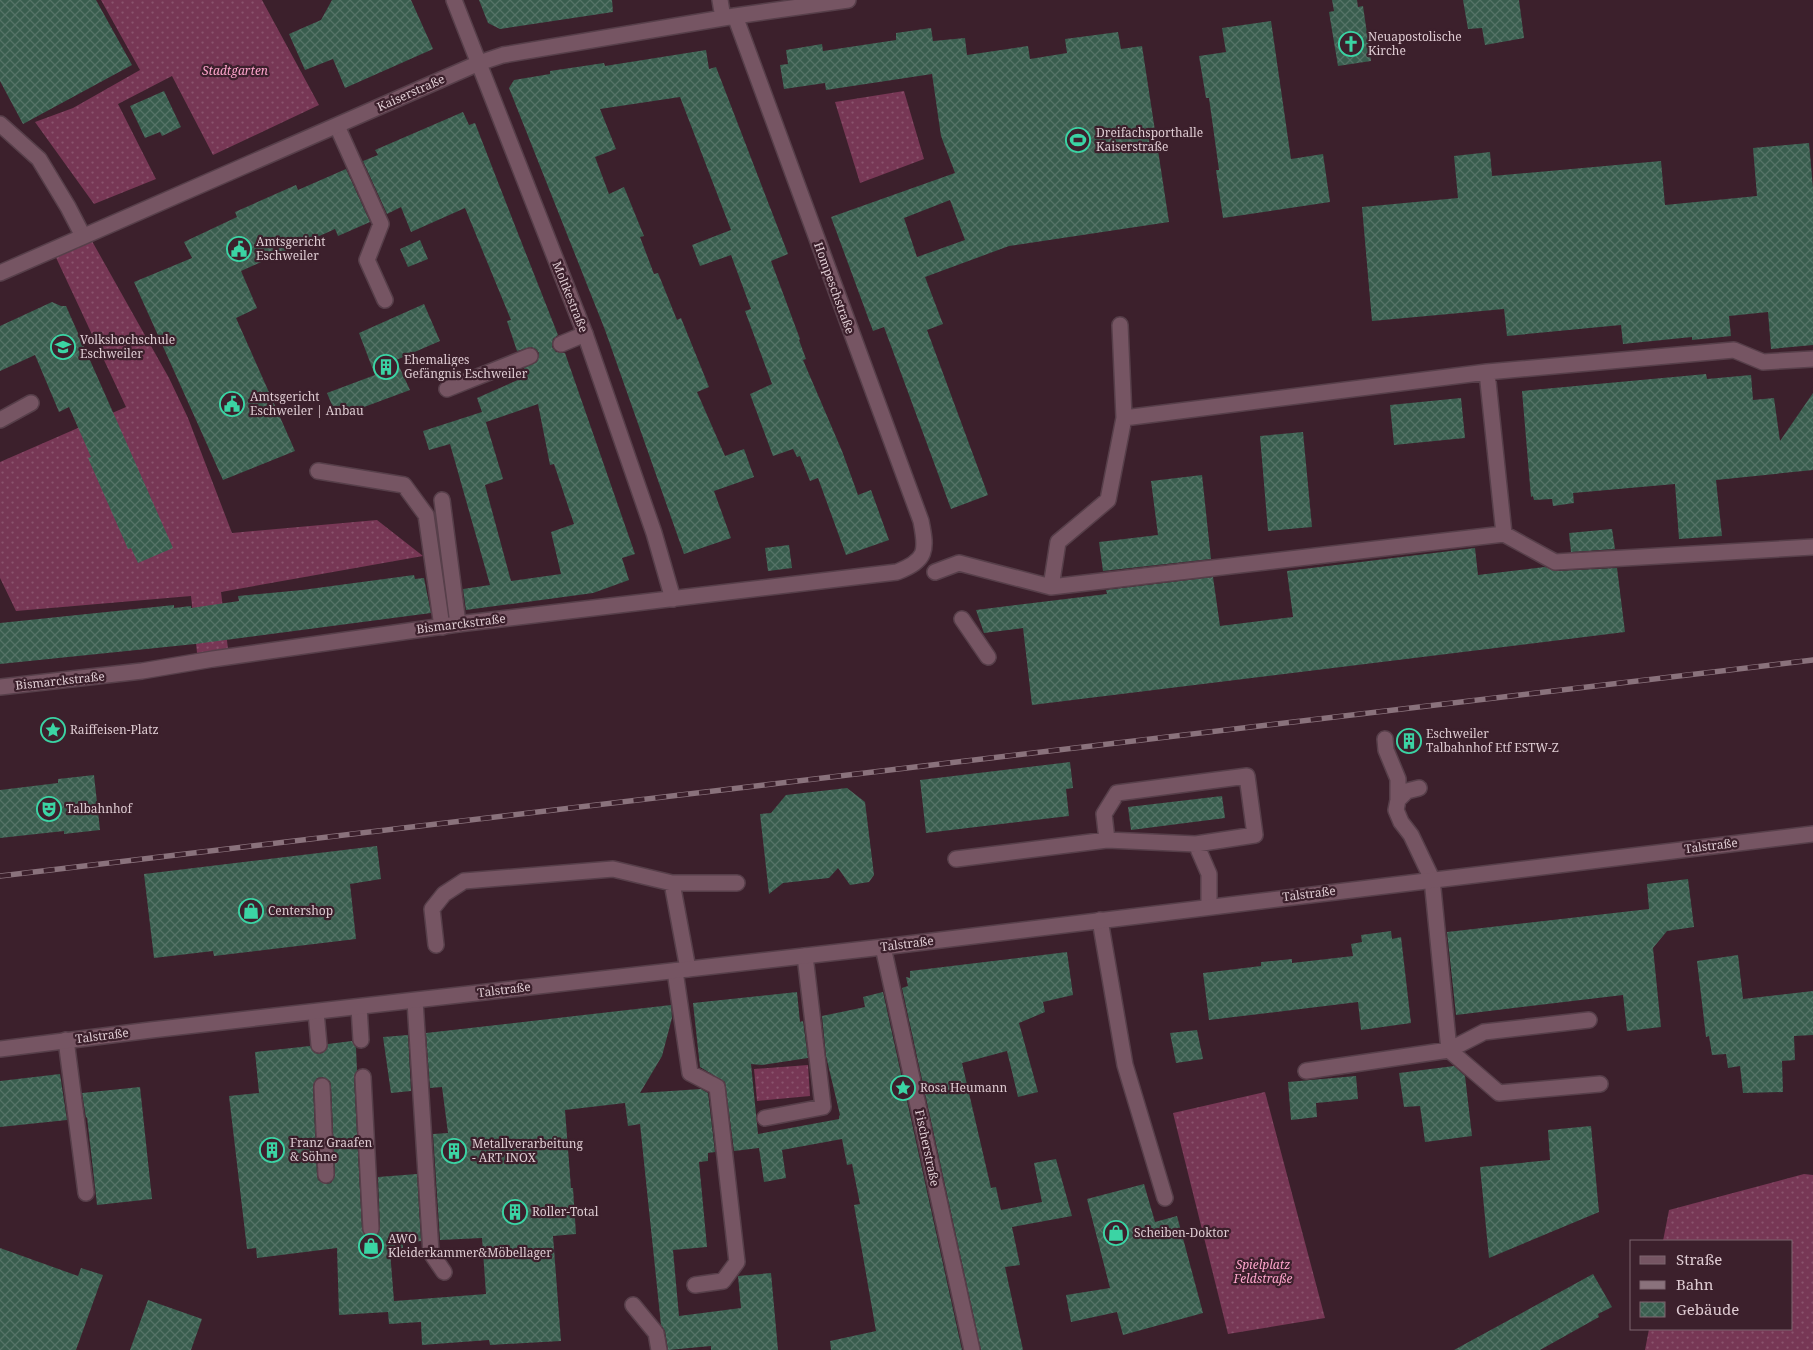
<svg xmlns="http://www.w3.org/2000/svg" width="1813" height="1350" font-family="'Noto Serif',serif">
  <style>
    .grass { fill: url(#grass-dots) }
    .building { fill: url(#building-cross-hatch); fill-rule: evenodd }
    .lines { fill: none; stroke-linecap: round; stroke-linejoin: round }
    .service-casing { stroke: #573f4a; stroke-width: 18 }
    .minor-casing { stroke: #573f4a; stroke-width: 18 }
    .secondary-casing { stroke: #573f4a; stroke-width: 18 }
    .service { stroke: #765563; stroke-width: 15 }
    .minor { stroke: #765563; stroke-width: 15 }
    .secondary { stroke: #765563; stroke-width: 15 }
    .rail-casing { stroke: #8a727c; stroke-width: 5.5 }
    .rail { stroke: #3c202c; stroke-width: 4; stroke-dasharray: 11; stroke-linecap: butt }
    .labels { text-anchor: middle; stroke-width: 4.5; stroke-linejoin: round; paint-order: stroke }
    .poi-label { font-size: 12px; fill: #dfccd3; stroke: #3c202c; text-anchor: start }
    .park-label { font-size: 12px; font-style: italic; fill: #fea5cc; stroke: #3c202c }
    .street-label { font-size: 12px; fill: #dfccd3; stroke: #3c202c }
  </style>
  <defs>
    <pattern id="grass-dots" width="8" height="8" patternUnits="userSpaceOnUse" patternTransform="scale(1.25)"><rect width="8" height="8" fill="#773755"/><path d="M2 2h.1M6 6h.1" fill="none" stroke="#8a536d" stroke-width="1.8" stroke-linecap="round"/></pattern>
    <pattern id="building-cross-hatch" width="8" height="8" patternUnits="userSpaceOnUse" patternTransform="scale(1.25)"><rect width="8" height="8" fill="#395d4e"/><path d="M0 0l8 8M0 8l8-8" fill="none" stroke="#557367"/></pattern>
  </defs>
  <rect width="100%" height="100%" fill="#3c202c"/>
  <path class="grass" d="M101,0h161l57,105 -106,50 -41,-79 -54,28 38,75 -62,25 -59,-82 38,-14 67,-38z
    M904,91l20,68 -64,24 -25,-81z
    M88,234l81,144 19,40 44,115 145,-13 46,36 -202,36 8,65 -31,5 -7,-66 -175,15 -16,-33v-116l126,-55 -74,-158z
    M808,1065l2,31 -53,5 -3,-32z
    M1265,1092l60,226 -97,16 -55,-221z
    M1804,1174l9,1v175h-168l4,-21h143v-88h-129l6,-31z"/>
  <path class="building" d="M0,0h96l36,65 -109,59 -23,-43z
    M332,0h79l22,49 -88,39 -12,-29 -28,11 -16,-36 32,-14z
    M479,0h133l1,12 -113,17 -12,-6z
    M1332,0h25l1,7 5,-1 8,55 -33,5 -9,-54 5,-1z
    M1463,0h56l5,38 -39,7 -3,-17 -14,1z
    M1271,21l20,138 32,-5 7,48 -107,16 -7,-48h3l-10,-72h-3l-7,-42 27,-4 -4,-24z
    M931,28l2,13 32,-3 2,17 61,-9 2,13 37,-6 -2,-14 53,-7 3,17 21,-3 27,176 -160,24 -84,31 18,47 -16,6 61,165 -37,14 -67,-182 -11,4 -42,-114 124,-44 -14,-37 -9,-62 -106,16 -1,-7 -41,6 -4,-24 8,-1 -2,-14 36,-6 1,7 73,-11v-7zM950,200l15,40 -48,17 -13,-39z
    M706,50l3,19 7,-2 72,187 -17,7 29,78 -1,1 7,19 -3,1 39,91 16,44 13,-5 18,50 -43,15 -28,-77 -8,3 -10,-25 -3,1 -4,-8 -20,7 -23,-62 22,-10 -27,-73 6,-2 -20,-54 -31,11 -8,-21 39,-15 -51,-133 -80,12 16,40 -21,8 14,37 15,-7 20,49 -4,1 14,37 4,-1 19,47 4,-2 28,69 -12,5 28,64 19,-7 10,28 -40,14 17,47 -47,16 -79,-224 -96,-242 5,-8 36,-6v-3l54,-8 1,3z
    M164,91l17,36 -19,9 -2,-4 -15,6 -15,-32z
    M463,112l6,13 6,-2 44,113 39,99 -5,4 -1,8 4,5 9,1 70,201 -13,4 7,22 -36,13 -127,17 -3,-21 27,-4 -40,-141 -21,6 -6,-19 59,-19 -5,-14 50,-22 -3,-8 13,-6 2,-9 -3,-4 -5,-2 -14,4 -10,-30 4,-1 -46,-112 -54,24 -10,-25 -14,7 -24,-53 15,-6 -3,-5zM538,404l12,61 4,-1 20,60 -23,8 10,42 -50,7 -26,-96 18,-6 -19,-63 2,6z
    M1809,143l4,45v157l-42,4 -3,-37 -39,4 2,20 -39,4v-3l-69,7 -2,-19 -114,11 -3,-27 -132,12 -10,-114 96,-9 -4,-42 36,-4 2,24 169,-15 4,44 92,-9 -4,-48z
    M346,169l24,53 -32,14 -3,-7 -94,42 16,37 -21,10 59,133 -72,29 -89,-198 58,-24 -8,-16 53,-25 -2,-5 61,-27 2,5z
    M420,240l8,19 -20,8 -8,-18z
    M52,302l9,4h5l107,242 -35,15 -7,-15 -3,1 -26,-59 -14,-32 3,-1 -22,-50 -10,5 -24,-57 -35,16v-45z
    M424,304l16,37 -44,19 14,30 -73,27 -10,-24 48,-18 -16,-42z
    M1706,374l1,5 44,-4 2,25 21,-2 6,43 33,-48v77l-97,10 6,56 -43,3 -4,-55 -102,9 1,10 -21,3 -1,-7 -18,1 -1,-4 -2,1 -9,-106z
    M1461,398l4,40 -71,7 -4,-40z
    M1303,432l9,95 -44,4 -8,-95z
    M1202,475l9,84 -108,12 -4,-29 59,-7 -7,-54z
    M1612,529l3,20 -44,3 -2,-19z
    M789,545l3,23 -24,3 -3,-23z
    M1475,548l3,27 67,-8 11,4 61,-3 8,64 -593,73 -9,-77 -39,5 -8,-23 131,-16 -1,-4 107,-13 7,49 73,-9 -6,-46z
    M414,575l1,4 9,-1 7,35 -236,31 -195,20v-41l174,-18v3l17,-2v2l48,-7 -1,-5 64,-6z
    M1070,762l3,26 -7,1 3,27 -143,17 -6,-53z
    M94,775l6,55 -36,4v-3l-64,7v-48l58,-7v-4z
    M847,788l18,14 9,73 -5,7 -19,3 -12,-17 -9,10 -46,5 -14,11 -9,-80 11,-1 15,-18z
    M1222,796l3,22 -94,12 -3,-23z
    M377,846l4,33 -31,5 6,55 -142,17 -1,-5 -59,7 -10,-84z
    M1688,879l6,48 -27,4 -14,17 8,79 -34,4 -4,-36 -167,20 -9,-83 202,-23 -2,-25z
    M1391,931l1,8 9,-2 10,86 -50,7 -3,-28 -149,18 -6,-47 58,-7v-4l31,-3v4l61,-7 -2,-12 11,-2 -1,-7z
    M1067,952l6,43 -30,7 2,10 -26,11 19,69 -20,5 -11,-46 -45,12 29,125 5,-1 5,23 41,-8 -8,-39 22,-4 16,57 -60,11 8,38 -15,2 18,83h-42l-79,-362 6,-2 -2,-9 4,1v-7z
    M1738,955l5,44 70,-8v44l-19,1 1,24 -13,1 1,31 -40,1 -3,-27 -12,2 -2,-14 -14,1 -3,-19 -3,1 -9,-76z
    M797,992l3,30 3,-1 5,37 -46,7 -11,-1 7,70 81,-15v-3l1,-1 -14,-59 -4,-40 43,-9 -2,-10 20,-5 79,358h-131l-1,-9 46,-10 -22,-126 6,-1 -8,-40 -5,1 -5,-26 -60,11 4,28 -22,4 -5,-34 -25,3 -9,-69 -25,-15 -7,-64z
    M671,1005l1,13 -10,38 -22,37 61,-4 7,4 7,59 -7,1v8l-9,1 8,85 -34,3 6,66 62,-8 -3,-32 33,-3 7,77h-67v-4l-43,4 -3,-19 -4,-6 -21,-201 -12,2 -3,-23 -60,7 6,78h2l3,46 -23,2 8,105 -71,4 -1,-5 -67,5 -1,-23 -32,2 -1,-12 -49,3 -2,-67 -80,10 -1,-10 -9,1 -18,-153 30,-3 -4,-41 55,-6 5,7 5,1 7,-5 1,-5 24,-3 4,7 1,23 -3,6 8,152 4,8h10l4,-8 -2,-52 39,-3 4,67 -18,2v8h-13l4,50 92,-7 -4,-56 -42,2 -7,-106 15,-1 -6,-46 -12,1 -4,-55zM322,1077l8,4 1,5 4,89 -4,8 -5,1 -8,-4 -1,-5 -4,-89 4,-8z
    M1197,1030l6,29 -27,4 -6,-30z
    M408,1035l3,56 -20,2 -8,-56z
    M1454,1066l11,10 7,60 -47,6 -5,-36 -16,1 -5,-34z
    M60,1074l7,46 -67,7v-46z
    M1356,1076l2,23 -42,4 1,14 -26,3 -3,-38z
    M140,1087l12,112 -55,6 -10,-88 -1,1 -4,-25z
    M1591,1126l8,86 -110,46 -9,-91 70,-7 -2,-30z
    M1144,1184l11,38 22,-6 26,97 -80,22 -6,-23 -46,10 -5,-27 44,-7 -23,-89z
    M0,1248l78,28 3,-8 22,7 -27,75h-76z
    M1593,1274l19,33 -14,7 1,3 -59,33h-86z
    M148,1300l54,19 -11,31h-61z"/>
  <g class="lines">
    <defs>
      <path id="service" d="M0,124l39,35 29,48 15,29
        M337,126l44,98 -14,36 18,40
        M1120,325l4,93
        M561,344l24,-10
        M447,389l83,-33
        M0,420l31,-17
        M318,471l86,14 22,30 16,112
        M442,500l16,124
        M1504,534l51,28 258,-15
        M935,572l24,-9 92,24 7,-45 50,-42 16,-82 363,-46 247,-22 29,12 50,-3
        M1051,587l453,-53 -17,-162
        M962,619l26,38
        M1385,739l1,11 12,29v21
        M1419,788l-12,3 -9,9 -2,10 5,12 10,13 21,44 17,171 50,43 101,-9
        M1107,840l-3,-26 13,-21 130,-17 8,59 -59,9
        M956,859l151,-19 89,4 13,30v32
        M672,883l16,86
        M1100,920l25,145 40,133
        M436,945l-4,-36 12,-15 20,-13 149,-12 59,14h65
        M675,971l15,102 27,14 20,175 -14,19 -28,4
        M415,1001l16,252 13,19
        M359,1007l2,33
        M316,1012l3,33
        M66,1040l20,153
        M1306,1071l143,-21 35,-18 105,-12
        M363,1077l8,152
        M322,1086l4,89
        M765,1118l58,-11 -18,-151
        M633,1305l23,28 3,17"/>
      <path id="minor" d="M454,0l131,334 69,199 19,66
        M720,0l3,18
        M0,273l479,-210 24,-8 232,-39 113,-16
        M0,687l142,-16 71,-12 245,-35 439,-52c30,-12 30,-21 24,-51l-186,-505
        M883,947l89,403"/>
      <path id="secondary" d="M0,1049l151,-19 732,-83 930,-113"/>
    </defs>
    <use href="#service" class="service-casing"/>
    <use href="#minor" class="minor-casing"/>
    <use href="#secondary" class="secondary-casing"/>
    <use href="#service" class="service"/>
    <use href="#minor" class="minor"/>
    <use href="#secondary" class="secondary"/>
    <defs>
      <path id="rail" d="M0,876l1813,-216"/>
    </defs>
    <use href="#rail" class="rail-casing"/>
    <use href="#rail" class="rail"/>
  </g>
  <defs>
    <symbol id="church-ring" viewBox="-11 -11 22 22"><circle r="9.5" fill="#3c202c" stroke="#3bd4a4" stroke-width="1.5"/><path d="M-1.2-6h2.4v3.5h3.3v2.4h-3.3V6h-2.4V-.1h-3.3v-2.4h3.3Z" fill="#3bd4a4"/></symbol>
    <symbol id="stadium-ring" viewBox="-11 -11 22 22"><circle r="9.5" fill="#3c202c" stroke="#3bd4a4" stroke-width="1.5"/><path d="M0-5a6.5 5 0 1 0 0 10a6.5 5 0 1 0 0-10ZM-3.5-1.8h7v3.6h-7Z" fill="#3bd4a4"/></symbol>
    <symbol id="civic-ring" viewBox="-11 -11 22 22"><circle r="9.5" fill="#3c202c" stroke="#3bd4a4" stroke-width="1.5"/><path d="M-.6-6.5H3V-4.5H.6V-3L4-1V1h2V6H-6V1h2V-1L-.6-3ZM-1.2 2.5V6h2.4V2.5Z" fill="#3bd4a4"/></symbol>
    <symbol id="university-ring" viewBox="-11 -11 22 22"><circle r="9.5" fill="#3c202c" stroke="#3bd4a4" stroke-width="1.5"/><path d="M0-5L7-2L0 1L-7-2ZM-4 1L0 2.5L4 1V4Q0 6-4 4Z" fill="#3bd4a4"/></symbol>
    <symbol id="building-ring" viewBox="-11 -11 22 22"><circle r="9.5" fill="#3c202c" stroke="#3bd4a4" stroke-width="1.5"/><path d="M-4-6H4V6H1V3H-1V6H-4ZM-2.5-4.3h1.7v1.8h-1.7ZM.8-4.3h1.7v1.8H.8ZM-2.5-1h1.7V.8h-1.7ZM.8-1h1.7V.8H.8Z" fill="#3bd4a4"/></symbol>
    <symbol id="sight-ring" viewBox="-11 -11 22 22"><circle r="9.5" fill="#3c202c" stroke="#3bd4a4" stroke-width="1.5"/><path d="M0-6L1.8-2.2L6-1.7L2.9 1.2L3.7 5.4L0 3.3L-3.7 5.4L-2.9 1.2L-6-1.7L-1.8-2.2Z" fill="#3bd4a4"/></symbol>
    <symbol id="theatre-ring" viewBox="-11 -11 22 22"><circle r="9.5" fill="#3c202c" stroke="#3bd4a4" stroke-width="1.5"/><path d="M-5-5.5Q0-4 5-5.5V0Q5 5 0 6Q-5 5-5 0ZM-3.3-2.5H-1v1.5H-3.3ZM1-2.5H3.3v1.5H1ZM-2.8 1Q0 5.5 2.8 1Z" fill="#3bd4a4"/></symbol>
    <symbol id="shop-ring" viewBox="-11 -11 22 22"><circle r="9.5" fill="#3c202c" stroke="#3bd4a4" stroke-width="1.5"/><path d="M-5-2.5h2.3a2.7 3.5 0 0 1 5.4 0H5L5.5 6h-11ZM-1.5-2.5h3a1.5 2.3 0 0 0-3 0Z" fill="#3bd4a4"/></symbol>
  </defs>
  <g fill-rule="evenodd">
    <use href="#church-ring" x="1337" y="30" width="28" height="28"/>
    <use href="#stadium-ring" x="1064" y="126" width="28" height="28"/>
    <use href="#civic-ring" x="225" y="235" width="28" height="28"/>
    <use href="#university-ring" x="49" y="333" width="28" height="28"/>
    <use href="#building-ring" x="372" y="353" width="28" height="28"/>
    <use href="#civic-ring" x="218" y="390" width="28" height="28"/>
    <use href="#sight-ring" x="39" y="716" width="28" height="28"/>
    <use href="#building-ring" x="1395" y="727" width="28" height="28"/>
    <use href="#theatre-ring" x="35" y="795" width="28" height="28"/>
    <use href="#shop-ring" x="237" y="897" width="28" height="28"/>
    <use href="#sight-ring" x="889" y="1074" width="28" height="28"/>
    <use href="#building-ring" x="258" y="1136" width="28" height="28"/>
    <use href="#building-ring" x="440" y="1137" width="28" height="28"/>
    <use href="#building-ring" x="501" y="1198" width="28" height="28"/>
    <use href="#shop-ring" x="1102" y="1219" width="28" height="28"/>
    <use href="#shop-ring" x="357" y="1232" width="28" height="28"/>
  </g>
  <g class="labels">
    <g class="poi-label">
      <text x="1368" y="41">Neuapostolische<tspan x="1368" dy="14">Kirche</tspan></text>
      <text x="1096" y="137">Dreifachsporthalle<tspan x="1096" dy="14">Kaiserstraße</tspan></text>
      <text x="256" y="246">Amtsgericht<tspan x="256" dy="14">Eschweiler</tspan></text>
      <text x="80" y="344">Volkshochschule<tspan x="80" dy="14">Eschweiler</tspan></text>
      <text x="404" y="364">Ehemaliges<tspan x="404" dy="14">Gefängnis Eschweiler</tspan></text>
      <text x="250" y="401">Amtsgericht<tspan x="250" dy="14">Eschweiler | Anbau</tspan></text>
      <text x="70" y="734">Raiffeisen-Platz</text>
      <text x="1426" y="738">Eschweiler<tspan x="1426" dy="14">Talbahnhof Etf ESTW-Z</tspan></text>
      <text x="66" y="813">Talbahnhof</text>
      <text x="268" y="915">Centershop</text>
      <text x="920" y="1092">Rosa Heumann</text>
      <text x="290" y="1147">Franz Graafen<tspan x="290" dy="14">&amp; Söhne</tspan></text>
      <text x="472" y="1148">Metallverarbeitung<tspan x="472" dy="14">- ART INOX</tspan></text>
      <text x="532" y="1216">Roller-Total</text>
      <text x="1134" y="1237">Scheiben-Doktor</text>
      <text x="388" y="1243">AWO<tspan x="388" dy="14">Kleiderkammer&amp;Möbellager</tspan></text>
    </g>
    <g class="park-label">
      <text x="235" y="75">Stadtgarten</text>
      <text x="1263" y="1269">Spielplatz<tspan x="1263" dy="14">Feldstraße</tspan></text>
    </g>
    <g class="street-label">
      <text transform="translate(411 93) rotate(-24)" y="4">Kaiserstraße</text>
      <text transform="translate(834 288) rotate(70)" y="4">Hompeschstraße</text>
      <text transform="translate(570 297) rotate(68)" y="4">Moltkestraße</text>
      <text transform="translate(461 624) rotate(-7)" y="4">Bismarckstraße</text>
      <text transform="translate(60 681) rotate(-6)" y="4">Bismarckstraße</text>
      <text transform="translate(1711 846) rotate(-7)" y="4">Talstraße</text>
      <text transform="translate(1309 894) rotate(-7)" y="4">Talstraße</text>
      <text transform="translate(907 944) rotate(-7)" y="4">Talstraße</text>
      <text transform="translate(504 990) rotate(-7)" y="4">Talstraße</text>
      <text transform="translate(102 1036) rotate(-7)" y="4">Talstraße</text>
      <text transform="translate(927 1148) rotate(78)" y="4">Fischerstraße</text>
    </g>
  </g>
  <rect x="1630" y="1240" width="162" height="90" fill="#3c202c" stroke="#7d656f"/>
  <rect x="1640" y="1256" width="25" height="8" fill="#765563" stroke="#7d656f"/>
  <text x="1676" y="1265" font-size="15" fill="#dfccd3">Straße</text>
  <rect x="1640" y="1281" width="25" height="8" fill="#8a727c" stroke="#7d656f"/>
  <text x="1676" y="1290" font-size="15" fill="#dfccd3">Bahn</text>
  <rect x="1640" y="1302" width="25" height="15" fill="url(#building-cross-hatch)" stroke="#7d656f"/>
  <text x="1676" y="1315" font-size="15" fill="#dfccd3">Gebäude</text>
</svg>
